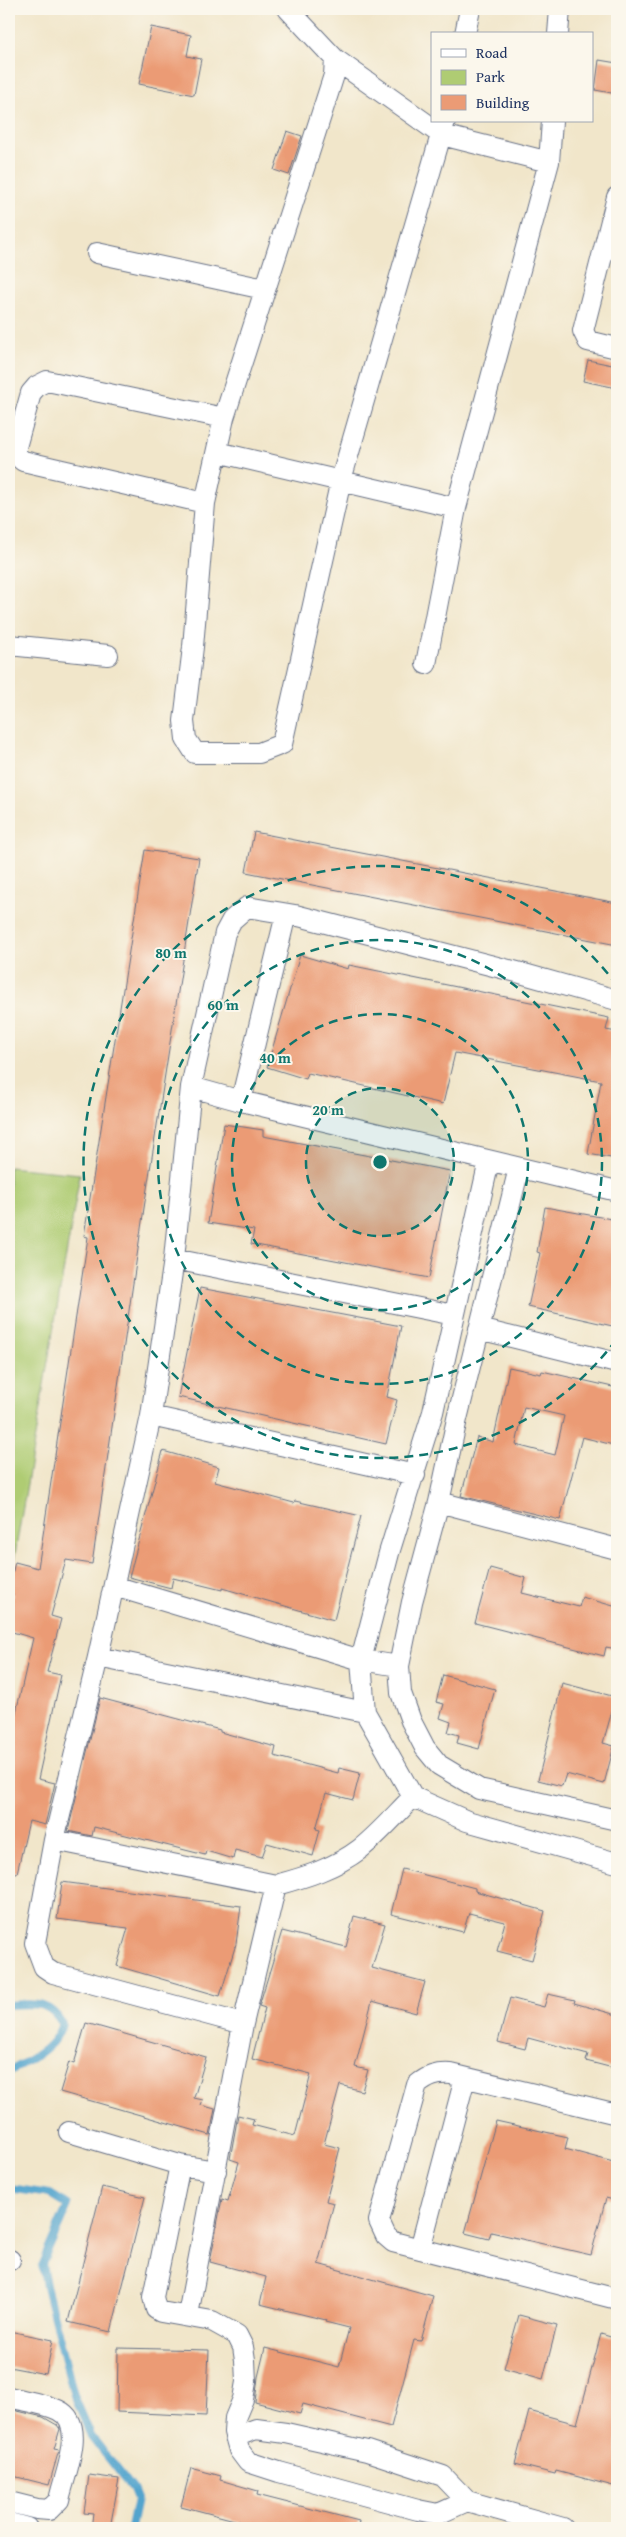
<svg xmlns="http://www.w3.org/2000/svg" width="626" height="2537" font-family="'Gentium Book Plus',serif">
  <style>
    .green { fill: #afcc73; stroke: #657e68 }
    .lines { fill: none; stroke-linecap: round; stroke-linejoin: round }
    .stream { stroke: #52a4cd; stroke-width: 8 }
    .building { fill: #eb9b75; fill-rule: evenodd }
    .minor-casing { stroke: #666f84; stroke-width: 22 }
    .minor { stroke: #fff; stroke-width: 20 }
    .ring { fill: none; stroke: #0f766e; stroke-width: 2.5; stroke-dasharray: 9 6 }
    .centre { fill: #0f766e; stroke: #fbf7ec; stroke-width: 2.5 }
    .ring-label { font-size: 15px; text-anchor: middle; font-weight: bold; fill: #0f766e; stroke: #fbf7ec; stroke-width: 4; stroke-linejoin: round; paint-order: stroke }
  </style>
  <rect width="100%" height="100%" fill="#fbf7ec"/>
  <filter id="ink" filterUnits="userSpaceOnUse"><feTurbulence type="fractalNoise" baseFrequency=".02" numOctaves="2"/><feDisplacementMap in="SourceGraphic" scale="10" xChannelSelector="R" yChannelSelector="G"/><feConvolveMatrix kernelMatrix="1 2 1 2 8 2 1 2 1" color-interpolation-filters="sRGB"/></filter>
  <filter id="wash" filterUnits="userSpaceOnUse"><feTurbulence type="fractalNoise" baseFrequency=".0096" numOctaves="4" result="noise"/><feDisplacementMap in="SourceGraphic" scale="20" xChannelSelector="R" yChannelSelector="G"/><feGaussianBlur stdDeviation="1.12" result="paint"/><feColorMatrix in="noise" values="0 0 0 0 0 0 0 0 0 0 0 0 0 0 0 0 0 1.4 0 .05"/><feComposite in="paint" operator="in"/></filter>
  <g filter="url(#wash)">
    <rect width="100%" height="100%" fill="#f1e6ca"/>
    <path class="green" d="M9,1167l71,7 -71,415z"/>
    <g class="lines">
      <path class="stream" d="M9,2005c24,-1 39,-5 53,18 -6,26 -32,36 -53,49
        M9,2188l41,6 18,11 -26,59 4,22 28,109 17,41 42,53 4,10 -6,29"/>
    </g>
    <g id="blocks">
      <path class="building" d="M151,27l40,8 -4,21 14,3 -7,36 -55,-11z
        M599,60l18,3v31l-22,-4z
        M287,131l15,5 -13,39 -15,-5z
        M588,360l29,6v22l-34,-7z
        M254,832l363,71v42l-371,-73z
        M145,850l54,8 -55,350 -52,356 -26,-4 -15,56 10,3 -14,53 14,3 -23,104 17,4 -10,42 -16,-4 -12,52 -8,-1v-129l24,-105 -24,-7v-20l4,-17 -4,-1v-6l6,-25 23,6 50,-331 -4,-1z
        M300,955l48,14 1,-4 260,53 -3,12 11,2v127l-29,-5 13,-73 -146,-28 -12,51 -135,-31 -2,6 -39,-12z
        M224,1124l39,6v6l187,35 -21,107 -178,-34 3,-14 -46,-7z
        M545,1207l72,13v107l-89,-20 12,-54 -3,-1z
        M200,1288l201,38 -14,71 10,3 -11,44 -208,-47z
        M509,1367l32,7 1,-3 75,17v58l-35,-9 -22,83 -99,-24 16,-59 16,5zM524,1407l40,9 -9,39 -39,-10z
        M163,1451l56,16 -4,15 79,21 1,-2 66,15 -27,104 -112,-32v2l-49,-12 -2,10 -42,-11z
        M490,1568l36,10 -4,15 57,14 3,-10 35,10v42l-11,-2 -2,9 -129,-33z
        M443,1675l52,14 -16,60 -22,-6 2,-8 -11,-3 3,-10 -11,-4 4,-14 -8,-2z
        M562,1683l54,14 -13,46 11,3 -10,38 -38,-10 -4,12 -24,-6z
        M100,1698l120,32v2l56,15 -2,9 64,17 1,-5 21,5 -7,27 -27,-7 -10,36 4,1 -7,26 -46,-13 -5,14 -27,-7 -2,9 -27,-8 -1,4 -111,-28 -2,9 -24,-5z
        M402,1869l73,19v3l70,20 -13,49 -35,-9 8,-29 -36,-9 -6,19 -72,-18z
        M62,1882l179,24 -5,38 -16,52 -103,-30 11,-38 -71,-9z
        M354,1916l31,8 -13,44 53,14 -9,31 -44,-12 -17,66 13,3 -6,21 -22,-6 -16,59 16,4 -14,53 8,2 -16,61 115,32 -12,45 -7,-1 -23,87 -88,-23 -3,10 -45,-12 3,-25 7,-29 74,19 10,-39 -24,-6 1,-2 -66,-16 6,-27 -56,-15 12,-63 6,2 11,-39 -9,-3 8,-44 16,4 -2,6 43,11 16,-62 -59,-15 13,-51 -6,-2 23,-75 64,16z
        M548,1994l27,6 -1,3 43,12v54l-31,-8 2,-7 -60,-16 -3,11 -27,-7 12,-44 34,9z
        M86,2023l120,34 -12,41 9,2 -2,5 14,4 -5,26 -150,-43 9,-30 5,2z
        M496,2121l72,16 -3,12 52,14v38l-11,-3 -15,57 -100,-23 -2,7 -24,-6z
        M102,2187l43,10 -34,135 -43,-10z
        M519,2315l38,10 -14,54 -39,-11z
        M9,2331l44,9 -7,34 -37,-7z
        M601,2334l16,5v148l-61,-16 -1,3 -40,-10 14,-53 48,13z
        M118,2348l91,2 -3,66 -89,-4z
        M9,2409l34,8 14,8 3,4 -6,20 5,1 -10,35 -40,-10z
        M191,2468l30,8 -1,4 38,11 -1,4 102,26 -1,7h-93l-84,-22z
        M89,2475l30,4 -9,49h-19l2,-14 -9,-1z"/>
    </g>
  </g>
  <g filter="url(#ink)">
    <use href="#blocks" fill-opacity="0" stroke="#666f84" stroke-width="1"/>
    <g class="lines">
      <defs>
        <path id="minor" d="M288,9l47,50 -1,16 -110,343 -19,85 -12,144 -9,74 2,18 9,14h64l23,-9 59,-264 104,-359
          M465,34l5,-25
          M558,34l2,-25
          M335,59l107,76 107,27
          M617,197l-34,134 5,10 29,7
          M97,253l167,36
          M217,452l239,56
          M205,503l-182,-42 -7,-6v-8l15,-54 6,-7 10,-5 177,37
          M9,645l99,10
          M426,664l30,-156 93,-346 3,-41
          M191,1087l50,14 376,90
          M241,1101l45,-187
          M489,1161l-56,251 -44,141 -28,107 4,52 48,85 54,24 150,42
          M519,1168l-62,251 -18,83 -27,100 -13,64 2,27 10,28 14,27 14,17 40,24 138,31
          M174,1259l280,56
          M479,1329l138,34
          M151,1416l264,59
          M439,1502l178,47
          M114,1586l247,74 38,6
          M98,1657l267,55
          M54,1840l222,45c30,-8 59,-17 84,-36 19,-15 36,-35 53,-52
          M243,2024l-190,-51 -9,-6 -9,-24 19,-103 44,-183 53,-241 23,-157 17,-172 34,-154 7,-13 15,-13 48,8 222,57 100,28
          M617,2114l-166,-40c-15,-1 -23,2 -34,11l-38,136 7,15 7,6 224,57
          M69,2132l111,33 36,6
          M180,2165l-27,132 3,12 5,3 51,9 25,14 6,12 2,13 1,22 -3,17 -8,19 -1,14 5,18 9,12 31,10 139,38 20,4 29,-13
          M420,2249l45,-171
          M9,2260h1
          M188,2315l55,-291 33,-139
          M9,2397c15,4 34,6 49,13 30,14 6,65 1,90l-10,10 -12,-1 -28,-7
          M235,2437l21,-8 30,4 81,18 76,25 24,25 96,27
          M9,2523l18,5"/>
      </defs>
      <use href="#minor" class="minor-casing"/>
      <use href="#minor" class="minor"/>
    </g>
  </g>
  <circle cx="380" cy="1162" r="74" fill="#0f766e" fill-opacity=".12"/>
  <g class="ring">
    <circle cx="380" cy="1162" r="74"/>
    <circle cx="380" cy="1162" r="148"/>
    <circle cx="380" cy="1162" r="222"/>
    <path d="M616 1340A296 296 0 1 1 616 984"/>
  </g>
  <circle cx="380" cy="1162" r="8" class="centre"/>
  <g class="ring-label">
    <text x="171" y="958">80 m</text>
    <text x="223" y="1010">60 m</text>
    <text x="275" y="1063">40 m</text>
    <text x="328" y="1115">20 m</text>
  </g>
  <rect width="626" height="2537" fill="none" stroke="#fbf7ec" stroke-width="30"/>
  <rect x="431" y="32" width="162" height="90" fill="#fbf7ec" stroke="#a1a7b3"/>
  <rect x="441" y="49" width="25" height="8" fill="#ffffff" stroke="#a1a7b3"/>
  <text x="476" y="58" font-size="15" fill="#1b2f5e">Road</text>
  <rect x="441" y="70" width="25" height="15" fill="#afcc73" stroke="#a1a7b3"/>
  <text x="476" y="82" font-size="15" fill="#1b2f5e">Park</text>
  <rect x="441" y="95" width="25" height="15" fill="#eb9b75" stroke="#a1a7b3"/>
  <text x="476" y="108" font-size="15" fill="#1b2f5e">Building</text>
</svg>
